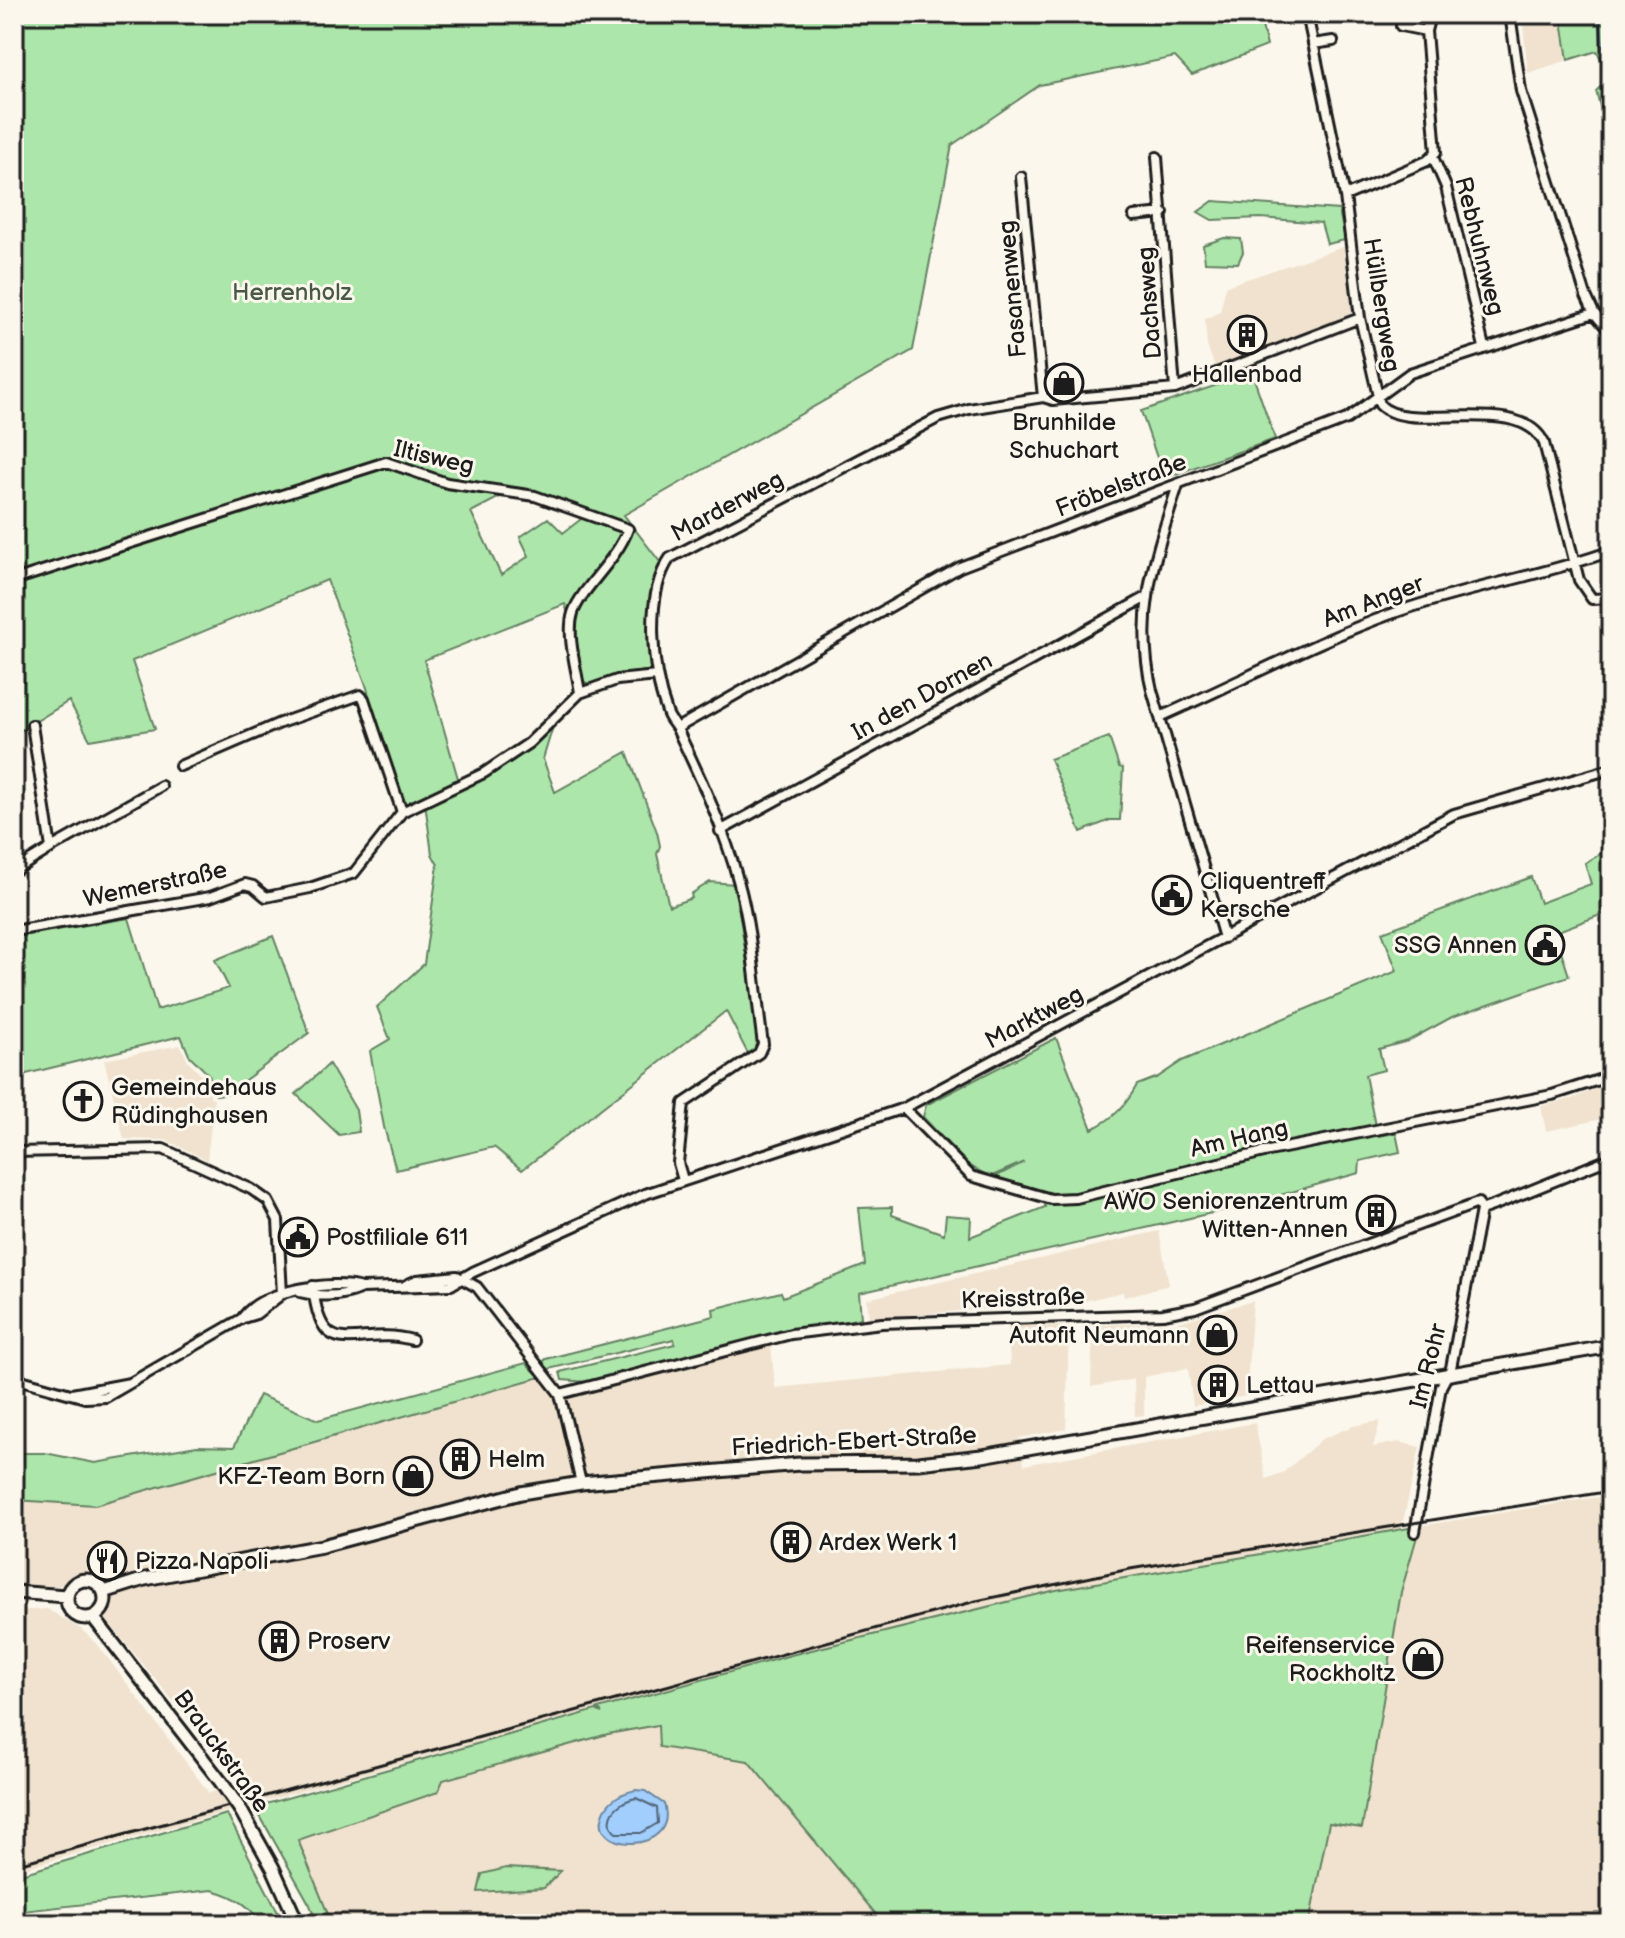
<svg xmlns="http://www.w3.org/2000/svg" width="1625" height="1938" font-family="'Balsamiq Sans',sans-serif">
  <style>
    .built { fill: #f0e2ce }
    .green { fill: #ade6aa; stroke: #648163; stroke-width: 2; fill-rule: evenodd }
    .water { fill: #a1cefc; stroke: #6c87a2; stroke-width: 2 }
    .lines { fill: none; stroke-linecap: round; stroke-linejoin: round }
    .shore { stroke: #516376; stroke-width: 2 }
    .stream { stroke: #6c87a2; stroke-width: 3 }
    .street-casing { stroke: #1c1c1c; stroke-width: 14 }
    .secondary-casing { stroke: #1c1c1c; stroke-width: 17 }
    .street { stroke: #fbf7ec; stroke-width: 8 }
    .secondary { stroke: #fbf7ec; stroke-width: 11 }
    .rail { stroke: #1c1c1c; stroke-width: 3 }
    .secondary-bridge-casing { stroke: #1c1c1c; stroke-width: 17; stroke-linecap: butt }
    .secondary-bridge { stroke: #fbf7ec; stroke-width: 11 }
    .labels { text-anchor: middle; stroke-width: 6; stroke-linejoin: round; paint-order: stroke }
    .street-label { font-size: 24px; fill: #1c1c1c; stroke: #fbf7ec }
    .park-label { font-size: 24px; fill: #485947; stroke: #fbf7ec }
    .poi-label { font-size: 24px; fill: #1c1c1c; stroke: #fbf7ec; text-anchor: start }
  </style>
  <rect width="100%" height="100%" fill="#fbf7ec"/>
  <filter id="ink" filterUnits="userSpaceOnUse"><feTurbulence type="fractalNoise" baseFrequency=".0125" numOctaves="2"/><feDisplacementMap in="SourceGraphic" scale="16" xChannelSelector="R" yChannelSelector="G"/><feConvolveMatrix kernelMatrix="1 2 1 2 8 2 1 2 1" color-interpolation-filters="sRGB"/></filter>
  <g filter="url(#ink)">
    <path class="built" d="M1522,14h39l7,46 -40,13z
      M1346,246l8,68 -138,55 -9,-23 -2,-27 15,-7 6,-26z
      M180,1045l8,16 21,23 1,13 4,1 -7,62 -41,-20 -42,-1 -20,-79z
      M1611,1083v34l-65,14 -5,-25 30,-7z
      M1159,1231l10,54 -45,12 -1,-5 -69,16 -6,-4 -179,14 -2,-19z
      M1253,1301l-7,95 -53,10 -5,-38 -44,9v38l-9,1 -1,-37 -43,8 2,-62 82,-2z
      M1008,1325l61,1 -3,103 -47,9 5,27 231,-42 11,56 18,-7 38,-33 31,-13 27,-5 -7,26 26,-5 21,5 -19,83 -345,60 -265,65 -777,216v-260l33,-2 34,20 17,16 111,148 32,-9 -135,-165 5,-19 -7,-19 -19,-6 -26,11 -45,-2v-84l81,5 445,-128 17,20 149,-40 65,-12 4,43 235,-23z
      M1611,1495v429h-302l20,-102 34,6 38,-236 19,-66z
      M658,1725l1,22 89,14 136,163h-552l-35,-84 140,-48 5,-12 166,-46z"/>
    <path class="green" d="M14,14h1245l8,32 -75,29 -17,-18 -135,28 -88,60 -39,205 -289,165 36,47 -9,40 3,68 -39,5 -25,9 -8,-3 -4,-34 -13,-43 -141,56 35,122 -55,25 -38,-122 -39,-105 -195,81 23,68 -65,11 -21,-39 -55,34zM513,490l76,23 -26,20 -15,-15 -28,19 9,19 -28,19 -30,-63z
      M1561,14h50v133l-15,-56 14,-13 -13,-27 -29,9z
      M1213,201l126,9 6,30 -18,4 -6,-21 -60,-5 -49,2 -14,-8z
      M1224,238l17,1 2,13 -5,11 -33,-1 -2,-17z
      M1252,373l23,66 -111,39 -23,-67z
      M555,720l-12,39 12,33 72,-40 30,80 3,14 -3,8 12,52 23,-8 -1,-4 19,-12 25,2 24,156 -1,9 -10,5 -22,-43 -204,159 -28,-23 -98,23 -12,-43 -14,-76 20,-12 -13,-32 47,-43 14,-99 -6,-11 -7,-51 60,-29z
      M1109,737l10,30 4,1 -3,52h-10l-29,12 -31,-73z
      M1611,848v63l-56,21 14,44 -117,41 -44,24 -29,8 5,21 -19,5 12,61 19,-3 4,19 -40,9 -1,12 -125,35 -375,85 2,25 -156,32 -117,32 -26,-2 -2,-8 115,-28 -1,-5 -125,30 -7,-6 4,-4 168,-43 -1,-7 68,-17 2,5 82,-32 -6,-57 33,-1v8l52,19 2,-19 25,2 -1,20 75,-30 1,-13 -55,-15 33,-17 -34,15 -23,-13 -44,-47 3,-12 130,-67 36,91c22,-11 33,-22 45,-44l21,-8 24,-16 215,-90 -15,-39 149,-55 9,26 51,-19 -6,-21z
      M129,918l28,92 72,-22 -14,-28 58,-24 36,97 -83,61 -10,1 -7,-20 -20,-20 -8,-19 -167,41v-140z
      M329,1064l27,46 3,22 -20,3 -43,-41z
      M526,1363l14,14 -445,128 -81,-5v-47h31l50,10 102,-17 37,1 25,-52 59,25z
      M1420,1526l-19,66 -39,236 -33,-5 -20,101h-425l-136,-163 -89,-14 -1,-22 -50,9 -165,46 -5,12 -140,48 34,84h-15l-7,-19 -55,-98 341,-97 6,3 -4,-4 193,-54 265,-65z
      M227,1814l57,110h-24c-8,-19 -29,-29 -48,-34l-198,22v-36z
      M506,1868l55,3 -17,17 -66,4 4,-18z"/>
    <path class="water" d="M636,1790l9,1 19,13c16,52 -81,50 -59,6 7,-13 18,-17 31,-20z"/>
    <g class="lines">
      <path class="shore" d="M636,1798l21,10 1,15 -17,10h-25l-5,-7c-3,-16 11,-25 25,-28z"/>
      <path class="stream" d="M1599,14l6,55 6,2"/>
      <defs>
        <path id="street" d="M1307,14l38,182 15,122 20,87c29,30 140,-13 164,38l35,137 13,19 19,-1
          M1510,14l11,77 65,205 8,17 17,20
          M1426,31l4,-16
          M1313,44l20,-3
          M1157,157l18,232
          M1433,157l13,30 38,160
          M1021,177l22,220
          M1345,196l82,-35 9,-9 -10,-121 -25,-5
          M1134,216l29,-3
          M1178,485c-23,72 -44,129 -26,205l72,248
          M14,580l372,-118 61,21 88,13 93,33c-11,31 -47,60 -55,84 -7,23 4,57 7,80
          M1160,717c78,-34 153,-75 234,-104 71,-26 146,-36 217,-62
          M677,728l283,-161 387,-148 63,-46 184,-60
          M180,766l100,-43 80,-28 4,4 38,113
          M720,831l425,-233
          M51,848l110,-62
          M14,871l37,-23 -19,-123
          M14,931l196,-34 35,-13 8,2 13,11 44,-9 44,-15 48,-61 82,-39 45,-30 51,-50 37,-13 40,-4
          M904,1108l67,68 80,23 25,-1 188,-46 288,-57 59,-19
          M14,1152l149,-3 88,40 17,12 10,19 4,74
          M683,1180l-5,-17 6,-60 75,-50 4,-9c-8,-54 -10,-111 -25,-164 -13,-49 -37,-101 -59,-147 -3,-8 -10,-13 -12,-21 -15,-41 -23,-117 3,-154l268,-140 31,-9 74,-12 10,3 122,-11 185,-71
          M406,1285l11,-5 40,-4 20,11 83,107 21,89
          M313,1286c8,83 45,38 99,54
          M300,1292c20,5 43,5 62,-4l89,-3 22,-13 172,-78 259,-86 550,-294 157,-45
          M243,1317c20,-27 88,-38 119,-29
          M14,1378l71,20 21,-1 137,-79 13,-4 26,-20
          M72,1394l58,-11
          M560,1394l231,-60 91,-11 281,-9 32,-6 283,-105 3,7 14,-5 116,-47
          M1415,1532l26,-145 10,-19 30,-158"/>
        <path id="secondary" d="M67 1599a19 19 0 1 1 38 0a19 19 0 1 1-38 0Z
          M14,1592l52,4
          M104,1592l41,-13 177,-33 199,-53 60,-10 219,-19 118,-1 64,-7 629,-110
          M93,1617l128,165
          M240,1809l33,59 25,56"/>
      </defs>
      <use href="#street" class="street-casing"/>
      <use href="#secondary" class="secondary-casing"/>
      <use href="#street" class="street"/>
      <use href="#secondary" class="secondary"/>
      <path class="rail" d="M14,1865l962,-264 154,-32 481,-78"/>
      <defs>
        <path id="secondary-bridge" d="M221,1782l19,27"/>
      </defs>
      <use href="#secondary-bridge" class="secondary-bridge-casing"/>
      <use href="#secondary-bridge" class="secondary-bridge"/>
    </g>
  </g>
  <defs>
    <symbol id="building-ring" viewBox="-11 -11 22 22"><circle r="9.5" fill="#fbf7ec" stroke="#1c1c1c" stroke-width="1.5"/><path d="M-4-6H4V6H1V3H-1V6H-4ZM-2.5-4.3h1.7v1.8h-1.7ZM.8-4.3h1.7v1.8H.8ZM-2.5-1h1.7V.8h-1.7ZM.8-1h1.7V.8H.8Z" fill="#1c1c1c"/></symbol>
    <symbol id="shop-ring" viewBox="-11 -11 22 22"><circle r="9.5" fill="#fbf7ec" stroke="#1c1c1c" stroke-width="1.5"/><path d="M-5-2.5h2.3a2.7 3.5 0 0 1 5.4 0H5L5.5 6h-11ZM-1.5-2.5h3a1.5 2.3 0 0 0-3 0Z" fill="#1c1c1c"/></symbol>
    <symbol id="civic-ring" viewBox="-11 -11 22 22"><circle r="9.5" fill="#fbf7ec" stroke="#1c1c1c" stroke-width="1.5"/><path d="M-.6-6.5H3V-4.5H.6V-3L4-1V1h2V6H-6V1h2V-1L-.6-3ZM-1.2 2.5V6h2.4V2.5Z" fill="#1c1c1c"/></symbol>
    <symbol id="church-ring" viewBox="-11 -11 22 22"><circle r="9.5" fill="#fbf7ec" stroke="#1c1c1c" stroke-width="1.5"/><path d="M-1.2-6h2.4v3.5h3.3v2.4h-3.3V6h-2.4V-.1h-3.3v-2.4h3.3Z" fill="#1c1c1c"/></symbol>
    <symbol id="restaurant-ring" viewBox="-11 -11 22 22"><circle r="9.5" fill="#fbf7ec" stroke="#1c1c1c" stroke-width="1.5"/><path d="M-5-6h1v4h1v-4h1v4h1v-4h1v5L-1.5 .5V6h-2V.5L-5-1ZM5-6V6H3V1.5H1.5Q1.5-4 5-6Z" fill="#1c1c1c"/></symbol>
  </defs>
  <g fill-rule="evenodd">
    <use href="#building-ring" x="1225" y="313" width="44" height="44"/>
    <use href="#shop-ring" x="1042" y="361" width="44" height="44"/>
    <use href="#civic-ring" x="1150" y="873" width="44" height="44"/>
    <use href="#civic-ring" x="1523" y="923" width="44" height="44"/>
    <use href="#church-ring" x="61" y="1079" width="44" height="44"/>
    <use href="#building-ring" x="1354" y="1193" width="44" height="44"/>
    <use href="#civic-ring" x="276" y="1215" width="44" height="44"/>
    <use href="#shop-ring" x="1195" y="1313" width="44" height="44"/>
    <use href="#building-ring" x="1196" y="1363" width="44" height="44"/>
    <use href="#building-ring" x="438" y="1437" width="44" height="44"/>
    <use href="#shop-ring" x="391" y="1454" width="44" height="44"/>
    <use href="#building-ring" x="769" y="1520" width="44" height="44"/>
    <use href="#restaurant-ring" x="85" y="1539" width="44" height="44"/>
    <use href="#building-ring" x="257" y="1619" width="44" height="44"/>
    <use href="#shop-ring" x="1401" y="1637" width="44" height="44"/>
  </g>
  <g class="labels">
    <g class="street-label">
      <text transform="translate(1480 246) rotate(76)" y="8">Rebhuhnweg</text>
      <text transform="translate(1012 289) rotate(-95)" y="8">Fasanenweg</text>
      <text transform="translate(1149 303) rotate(-94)" y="8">Dachsweg</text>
      <text transform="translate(1382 305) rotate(81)" y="8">Hüllbergweg</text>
      <text transform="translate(434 457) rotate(13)" y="8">Iltisweg</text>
      <text transform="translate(1121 485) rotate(-21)" y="8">Fröbelstraße</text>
      <text transform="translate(727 506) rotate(-28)" y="8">Marderweg</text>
      <text transform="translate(1373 601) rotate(-21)" y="8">Am Anger</text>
      <text transform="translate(922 696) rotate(-29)" y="8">In den Dornen</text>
      <text transform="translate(155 884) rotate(-12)" y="8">Wemerstraße</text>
      <text transform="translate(1034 1017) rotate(-28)" y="8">Marktweg</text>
      <text transform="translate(1239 1138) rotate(-13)" y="8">Am Hang</text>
      <text transform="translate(1023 1298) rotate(-2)" y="8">Kreisstraße</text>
      <text transform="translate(1428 1366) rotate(-76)" y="8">Im Rohr</text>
      <text transform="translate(854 1441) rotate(-3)" y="8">Friedrich-Ebert-Straße</text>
      <text transform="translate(222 1751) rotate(54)" y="8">Brauckstraße</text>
    </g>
    <g class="park-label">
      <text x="292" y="300">Herrenholz</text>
    </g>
    <g class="poi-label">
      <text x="1247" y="382" text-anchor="middle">Hallenbad</text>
      <text x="1064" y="430" text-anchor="middle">Brunhilde<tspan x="1064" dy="28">Schuchart</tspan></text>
      <text x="1200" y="889">Cliquentreff<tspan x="1200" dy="28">Kersche</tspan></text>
      <text x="1517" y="953" text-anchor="end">SSG Annen</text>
      <text x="111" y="1095">Gemeindehaus<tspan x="111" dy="28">Rüdinghausen</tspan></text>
      <text x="1348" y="1209" text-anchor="end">AWO Seniorenzentrum<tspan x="1348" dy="28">Witten-Annen</tspan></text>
      <text x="326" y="1245">Postfiliale 611</text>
      <text x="1189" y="1343" text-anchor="end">Autofit Neumann</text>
      <text x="1246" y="1393">Lettau</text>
      <text x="488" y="1467">Helm</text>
      <text x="385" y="1484" text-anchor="end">KFZ-Team Born</text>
      <text x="819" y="1550">Ardex Werk 1</text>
      <text x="135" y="1569">Pizza Napoli</text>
      <text x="307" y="1649">Proserv</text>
      <text x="1395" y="1653" text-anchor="end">Reifenservice<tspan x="1395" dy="28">Rockholtz</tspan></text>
    </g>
  </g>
  <rect width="1625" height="1938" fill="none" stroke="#fbf7ec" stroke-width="48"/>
  <rect x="24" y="24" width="1577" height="1890" fill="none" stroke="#1c1c1c" stroke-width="3" filter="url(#ink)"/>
</svg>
